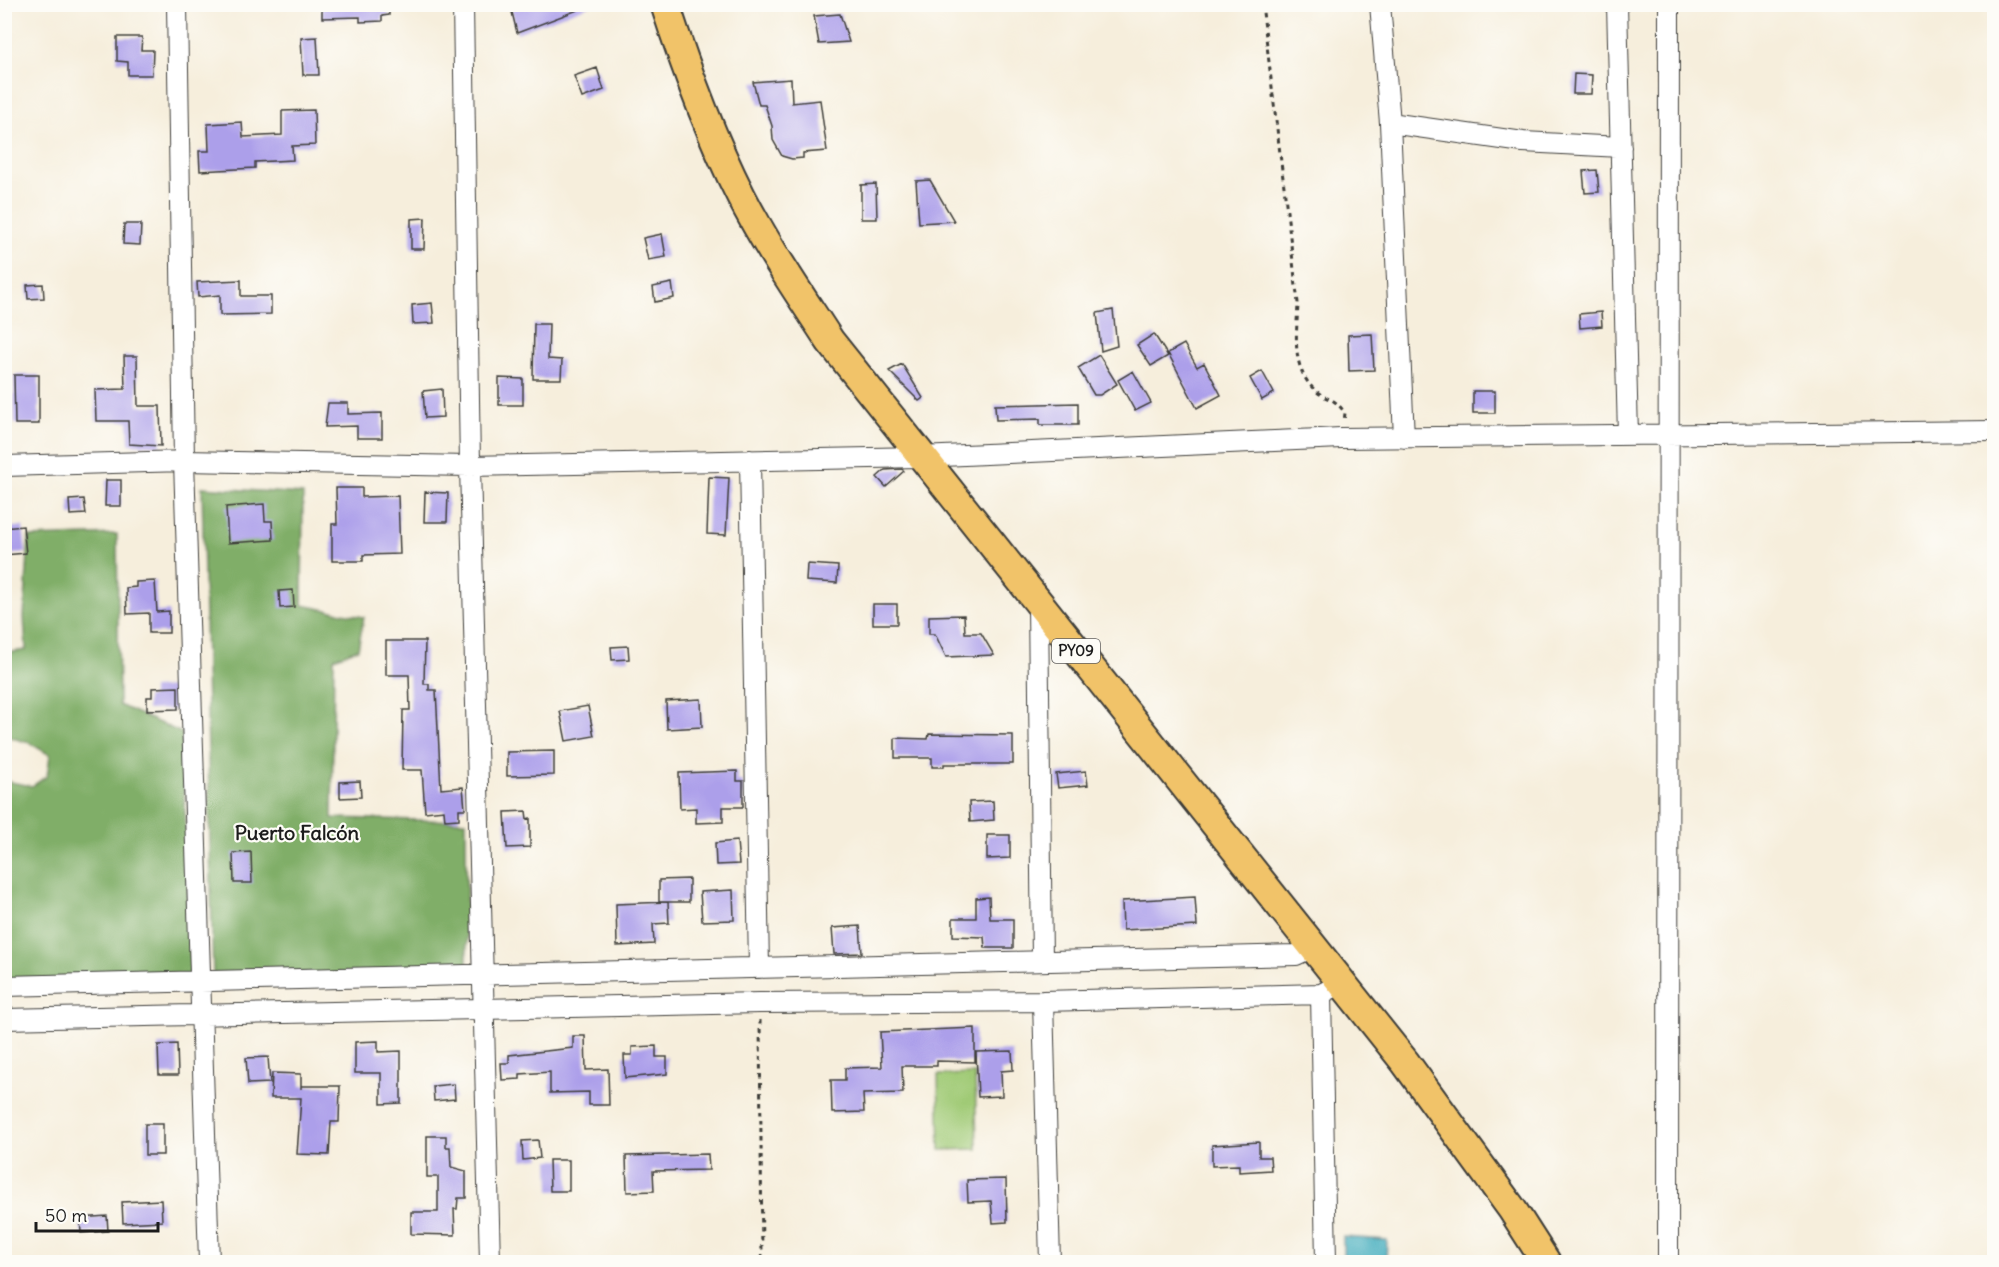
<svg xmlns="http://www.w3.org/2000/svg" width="1999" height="1267" font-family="Delius,sans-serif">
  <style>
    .green { fill: #a0ca76; stroke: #5e7349; stroke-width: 1.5 }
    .forest { fill: #80ae67; stroke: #4e6542; stroke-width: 1.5 }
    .water { fill: #3facbd; stroke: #2e646c; stroke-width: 1.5 }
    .building { fill: #ac9fea }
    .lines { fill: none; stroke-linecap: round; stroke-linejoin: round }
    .minor-casing { stroke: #3d3c39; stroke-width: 22 }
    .highway-casing { stroke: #3d3c39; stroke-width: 32 }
    .path { stroke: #3d3c39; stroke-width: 3; stroke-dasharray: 4.5 4.5; stroke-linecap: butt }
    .minor { stroke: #fff; stroke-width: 20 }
    .highway { stroke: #f1c369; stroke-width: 28 }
    .labels { text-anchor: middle; stroke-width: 4.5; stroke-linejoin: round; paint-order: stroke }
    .shield { fill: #fdfcf7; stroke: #605f5e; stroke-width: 1.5 }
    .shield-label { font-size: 15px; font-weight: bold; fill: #1c1c1c }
    .quarter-label { font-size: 20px; font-weight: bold; fill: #1c1c1c; stroke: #fdfcf7 }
  </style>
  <rect width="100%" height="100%" fill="#fdfcf7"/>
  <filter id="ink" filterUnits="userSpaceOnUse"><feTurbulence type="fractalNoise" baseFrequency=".0167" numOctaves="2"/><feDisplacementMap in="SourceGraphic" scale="12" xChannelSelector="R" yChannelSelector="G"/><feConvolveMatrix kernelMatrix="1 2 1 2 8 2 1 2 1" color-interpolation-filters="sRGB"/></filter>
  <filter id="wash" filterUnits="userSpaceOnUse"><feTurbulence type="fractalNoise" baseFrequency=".008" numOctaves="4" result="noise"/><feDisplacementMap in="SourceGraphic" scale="24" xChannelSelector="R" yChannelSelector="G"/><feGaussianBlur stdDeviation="1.35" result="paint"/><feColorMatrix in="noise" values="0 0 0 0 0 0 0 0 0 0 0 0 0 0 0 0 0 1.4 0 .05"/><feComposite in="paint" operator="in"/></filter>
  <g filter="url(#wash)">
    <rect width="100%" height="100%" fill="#f6eedc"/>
    <path class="green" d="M975,1074l2,75 -37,1 -2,-75z"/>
    <path class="forest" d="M202,487l101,7 -1,111 62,12 -6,32 -24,9 -2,160 134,3 1,154 -254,4z
      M117,534l2,171 63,28 9,246 -186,4 -1,-202 28,5 15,-10 3,-21 -20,-12 -25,-7v-83l21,-3 -2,-33 5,-80z"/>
    <path class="water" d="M1343,1237l44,3 -1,22h-43z"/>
    <g id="blocks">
      <path class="building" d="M322,4h67v11l-7,1v5l-22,1v-5l-38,1z
        M510,4h81v1l-74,28z
        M840,14l9,28 -30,2 -5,-28z
        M117,37h25l-1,13h12l-1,25h-24v-13l-11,-1z
        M317,37l2,38h-16l-2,-37z
        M597,68l7,22 -22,8 -8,-22z
        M1574,74l18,1 -1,19h-18z
        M791,79l1,24 28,-3 7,51 -24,2v5l-11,1 -10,-3 -9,-16 -1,-14 -7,-21h-6l-6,-23z
        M314,110l1,35 -23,1 1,14 -38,2v6l-55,3 -1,-20h10l-1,-27 34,-2 1,15 39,-2v-24z
        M1597,170l2,22 -14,1 -2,-22z
        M930,180l24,41 -35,2 -3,-42z
        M876,184l1,35h-16v-34z
        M425,218l-1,31h-13v-30z
        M124,224h17l-1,21 -17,-1z
        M662,234l4,23 -18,3 -5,-22z
        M241,280v16h30v18l-51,1v-20l-22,2 -1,-15z
        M672,283l2,15 -19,4 -2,-15z
        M43,284l1,14 -16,1 -1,-14z
        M432,303l2,20 -21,1 -1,-19z
        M1113,310l4,36 -16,5 -4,-38z
        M1601,312l1,14 -22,2 -1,-14z
        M534,324h15l-1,35 14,1 -1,19h-28z
        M1154,334l14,22 -17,10 -14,-21z
        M1372,334l2,36 -25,1 -1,-36z
        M1184,344l13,23 7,-4 17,32 -24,13 -29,-55z
        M1099,355l18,29 -17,11h-6l-16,-27z
        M124,356h13l1,50h22l1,40 -32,-2 -1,-23h-32l-1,-31 30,-1z
        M902,364l21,34 -4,3 -30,-30z
        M1133,371l18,32 -16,8 -17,-31z
        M1262,371l12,22 -12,7 -12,-22z
        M14,375h25v49h-24z
        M499,378l24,1v26h-24z
        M442,389l1,28 -18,1 -2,-27z
        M1473,391h22v22h-22z
        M328,403h20v11l34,-1v25h-25v-12l-32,1z
        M1078,403v22h-38v-6l-44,1 -1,-15z
        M902,469l2,2 -18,16 -9,-10 8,-7z
        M709,477l20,1 -3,57 -19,-1z
        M106,480h15v26h-16z
        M336,488h26v9l36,-1 2,58 -37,1v6h-31v-37h5z
        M425,492l23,1 -1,29h-23z
        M84,499l2,15 -16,1 -1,-15z
        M264,504l1,17h7l1,19 -45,3 -2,-36z
        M23,526l3,27 -22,2v-27z
        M807,564l31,2 -1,17 -31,-2z
        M155,581l2,31 12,-1v22h-20v-20l-22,1 -1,-26 10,-1v-5z
        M293,590l1,17 -14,1 -1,-17z
        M873,604h24v20h-24z
        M964,615l1,18h16l13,22 -48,2 -11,-23h-6v-18z
        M386,641h39l-1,43h5v6h7l5,99 22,-2 2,22h-6v10l-14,1 -1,-10 -19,2 -3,-42h-20l1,-60h7l-1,-35h-23z
        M628,646l1,13 -17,1 -1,-13z
        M178,687v22l-31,1v-13h5v-9z
        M701,699l1,28 -35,2 -1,-28z
        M588,706l6,30 -28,5 -6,-30z
        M929,734l84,1v29h-69v3h-12v-9h-37v-20l33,1z
        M554,751v24l-47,1v-24z
        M737,771v10h6v26h-20v15l-27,1v-15l-16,1 -1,-36z
        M1086,771l2,14 -30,3 -2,-14z
        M360,781l1,16 -21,1v-16z
        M993,801l1,19 -24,2 -1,-20z
        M526,811l1,8 3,-1v29l-23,1 -2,-36z
        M987,835h23v23l-23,1z
        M737,841l2,23 -23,1 -1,-22z
        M251,852l1,31h-18l-1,-30z
        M689,879v23h-30v-22z
        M733,890l1,30 -32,1 -2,-29z
        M989,897l1,22h23v29h-28l-1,-11 -31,-1v-18h23v-20z
        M1195,897l2,29 -74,4 -1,-29z
        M668,902l1,21 -16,1 1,20 -37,2 -1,-42z
        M860,926l2,27 -28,1 -2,-26z
        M975,1028v34l-38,-1v5h-35l1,27 -40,1 1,18 -32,1 -1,-33h14v-12l37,-1 -2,-35z
        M573,1036h12l1,34 22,-1 1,36h-20v-13l-39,1v-21l-30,2v5l-18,1 -1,-17h8v-8l64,-7z
        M378,1041v11l23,-1v52l-20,1v-31h-26v-31z
        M177,1044l1,31h-19l-1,-30z
        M656,1046v11h11v17l-42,4 -1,-23h8v-8z
        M1012,1051l1,19 -12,1 1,25 -24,1 -2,-45z
        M268,1057l2,26 -22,1 -2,-26z
        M272,1073l29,1v15v-3h39l-1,36h-8l-2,33 -32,-1 4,-56h-30z
        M454,1084l1,15 -21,2 -1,-15z
        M145,1124h18v31h-18z
        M427,1136h19v11h4l1,20 15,4v27h-8l-1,11h-3l1,26 -44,-1v-22h27v-35h-11z
        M538,1140l2,18 -17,2 -1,-19z
        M1259,1142v15h11l1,13 -32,2v-7l-27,1v-21z
        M708,1154l1,16 -56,1 1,20 -27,1 -1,-36z
        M549,1160h20v31h-19z
        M1006,1179l1,43 -14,1 -2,-22 -23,1 -1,-22z
        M161,1200l1,21 -39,2 -1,-21z
        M107,1216l1,15 -27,2 -1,-15z"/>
    </g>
  </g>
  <g filter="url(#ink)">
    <use href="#blocks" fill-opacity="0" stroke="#3d3c39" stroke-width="1.5"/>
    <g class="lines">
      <defs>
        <path id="minor" d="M177,4l7,457 25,801
          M463,4l7,462 20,796
          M1380,4l10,119 14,315
          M1617,4l11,431
          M1390,123l133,19 98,5
          M750,460l9,508
          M4,466l180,-5 286,5 451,-9 420,-19 653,-7
          M1038,604l4,357
          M4,986l1292,-31 17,-8
          M1321,994l5,268
          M1043,1001l7,261
          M4,1019l756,-16 283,-2 278,-7 21,-11
          M1668,1262l1,-1258"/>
        <path id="highway" d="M665,4c21,65 45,131 76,192 26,51 58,97 89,145l575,721 107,147 34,53"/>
      </defs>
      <use href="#minor" class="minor-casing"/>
      <use href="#highway" class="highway-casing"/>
      <path class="path" d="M1262,4l36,299c-1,31 -8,65 18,88 13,11 16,4 29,22l-1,9
        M760,1020l2,242"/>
      <use href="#minor" class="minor"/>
      <use href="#highway" class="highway"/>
    </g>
  </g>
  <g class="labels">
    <rect class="shield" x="1052" y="639" width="48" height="24" rx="4.5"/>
    <g class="shield-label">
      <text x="1076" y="656">PY09</text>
    </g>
    <g class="quarter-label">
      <text x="297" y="840">Puerto Falcón</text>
    </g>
  </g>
  <rect width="1999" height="1267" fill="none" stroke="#fdfcf7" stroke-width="24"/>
  <path d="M36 1222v9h122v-9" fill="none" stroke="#1c1c1c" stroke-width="3"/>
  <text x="45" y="1222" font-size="18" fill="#1c1c1c" stroke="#fdfcf7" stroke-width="4.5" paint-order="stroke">50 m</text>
</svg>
